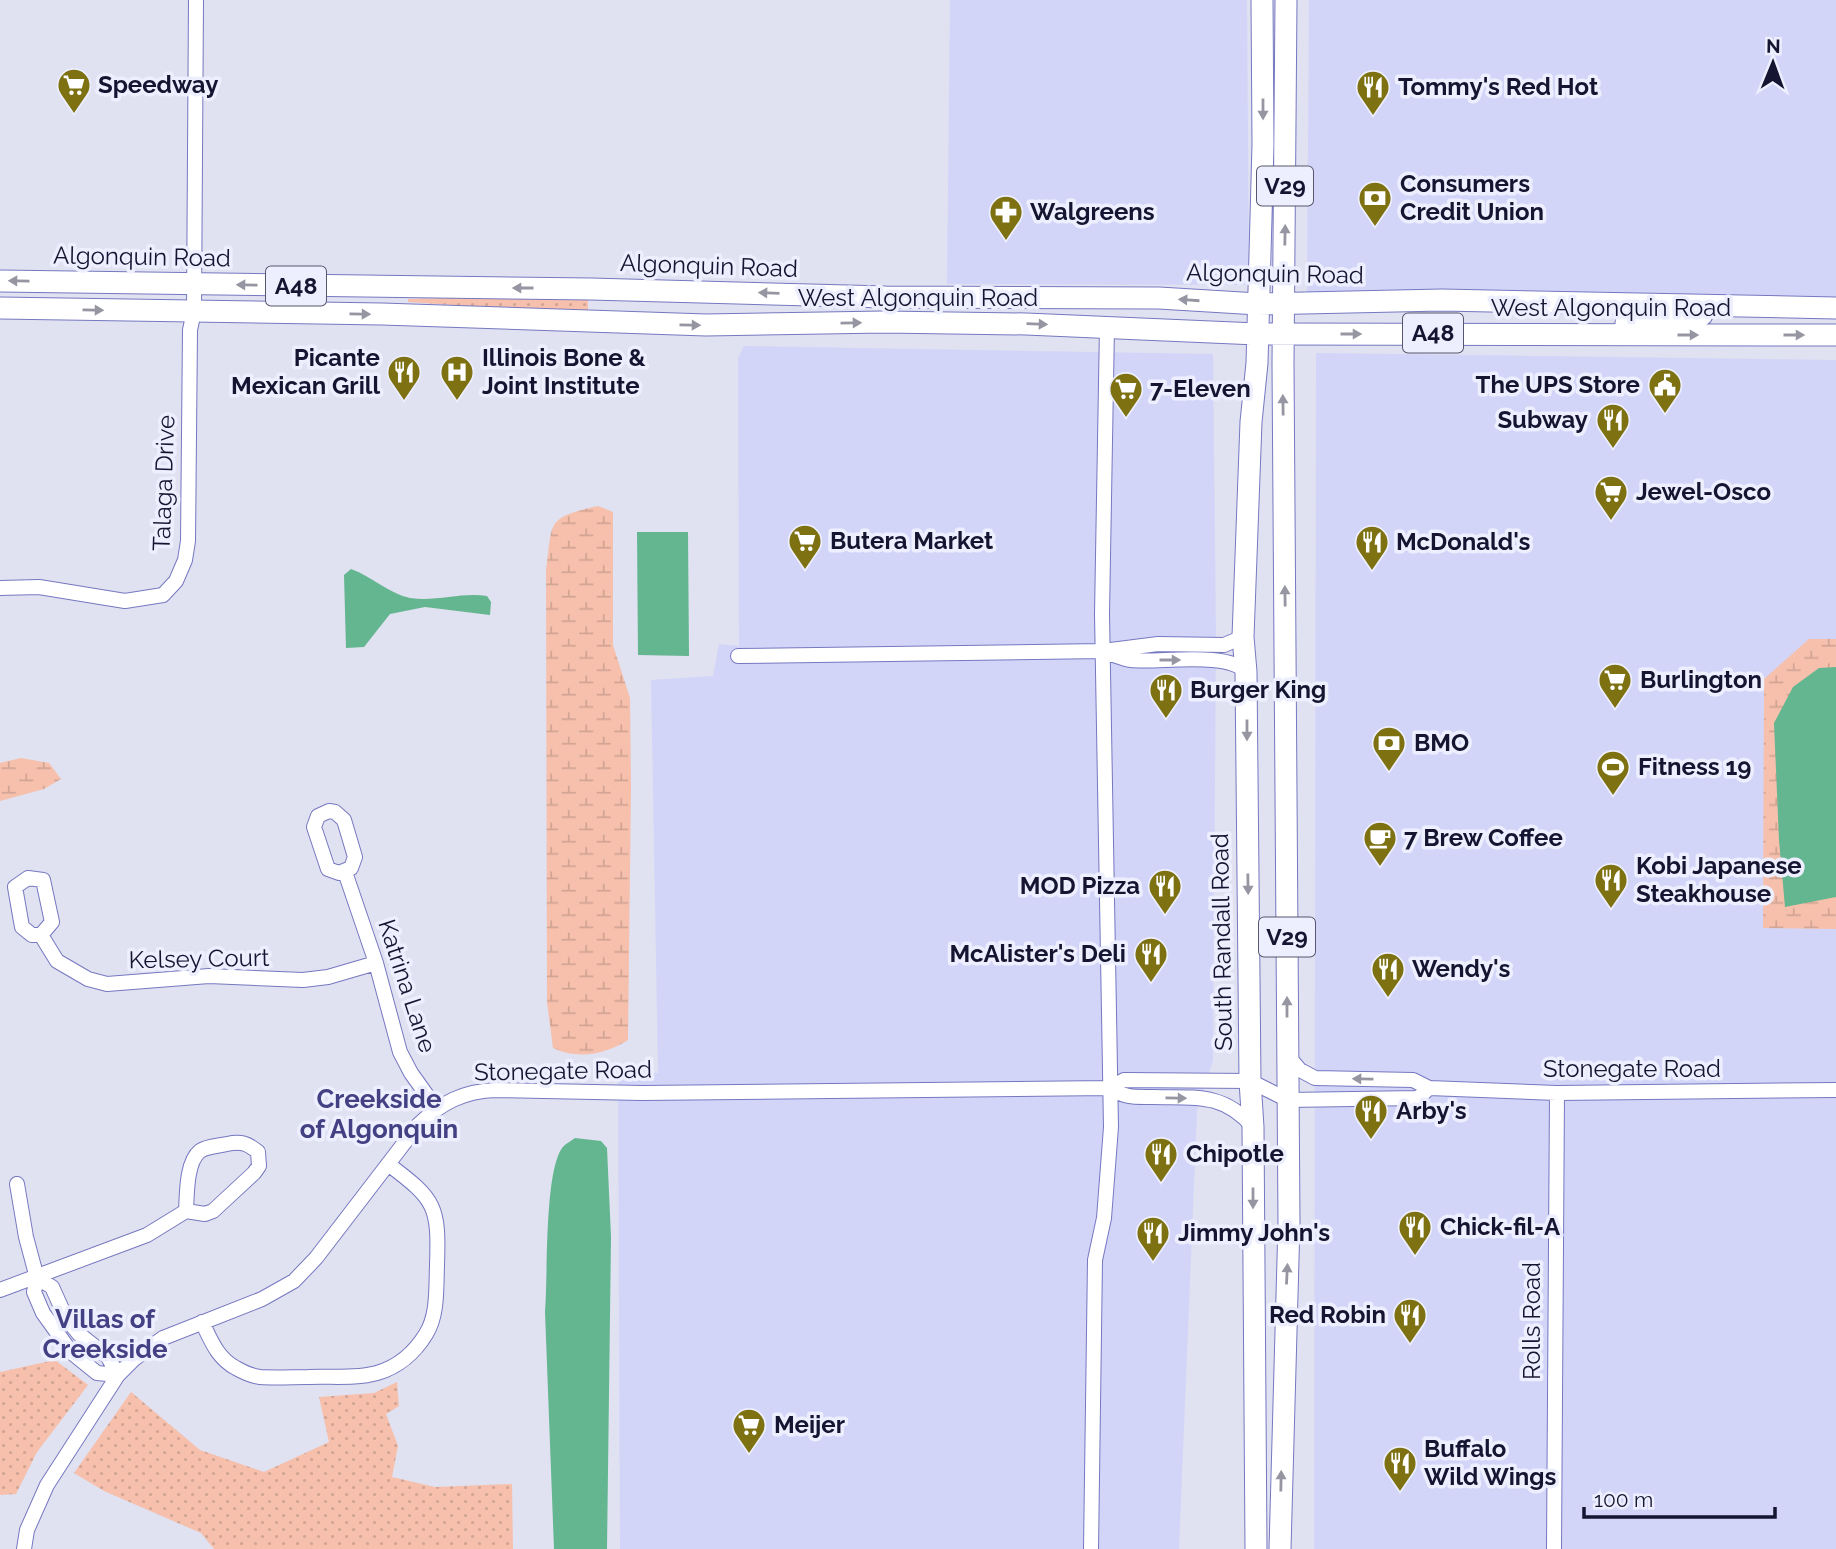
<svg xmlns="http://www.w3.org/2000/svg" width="1836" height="1549" font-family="Raleway,sans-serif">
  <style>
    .built { fill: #d2d5f7 }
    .grass { fill: url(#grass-dots) }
    .wetland { fill: url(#wetland-marsh) }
    .water { fill: #63b68f }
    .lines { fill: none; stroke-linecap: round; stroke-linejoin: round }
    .street-casing { stroke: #7678c0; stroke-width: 16 }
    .primary-casing { stroke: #7678c0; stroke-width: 23 }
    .street { stroke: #fff; stroke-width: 14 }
    .primary { stroke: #fff; stroke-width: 21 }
    .oneway { fill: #9696a2 }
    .labels { text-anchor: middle; stroke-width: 7; stroke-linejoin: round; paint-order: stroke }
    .shield { fill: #edefff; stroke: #56566f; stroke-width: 2 }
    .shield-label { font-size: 23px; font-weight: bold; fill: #151531 }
    .poi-label { font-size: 24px; font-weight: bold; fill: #151531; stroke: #edefff; text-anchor: start }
    .street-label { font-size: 24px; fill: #151531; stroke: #edefff }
    .neighbourhood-label { font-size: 26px; font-weight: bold; fill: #434184; stroke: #edefff }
  </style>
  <defs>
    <pattern id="grass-dots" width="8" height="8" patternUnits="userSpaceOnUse" patternTransform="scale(1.75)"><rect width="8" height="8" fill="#f6c0ac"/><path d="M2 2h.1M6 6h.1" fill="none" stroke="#d2a494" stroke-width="1.8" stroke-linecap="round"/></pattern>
    <pattern id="wetland-marsh" width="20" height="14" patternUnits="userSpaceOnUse" patternTransform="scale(1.75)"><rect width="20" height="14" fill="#f6c0ac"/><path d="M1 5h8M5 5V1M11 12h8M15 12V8" fill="none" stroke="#d2a494"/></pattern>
  </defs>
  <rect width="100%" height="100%" fill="#e0e1f1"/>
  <path class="built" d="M950,0h297l2,285 -302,-1z
    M1309,0h527v297l-529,-5z
    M744,346l469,8 3,284 -3,422 -16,51 -18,438h-559l-2,-474 40,-2 -7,-393 62,-4 6,-32 20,2 -1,-288z
    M1316,353l520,7v279h-27l-46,288 73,2v620h-522z"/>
  <path class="grass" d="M588,294v17h-51l-129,-9v-3z
    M55,1360l33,25 -51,67 -21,42 -16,1v-123z
    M397,1382l2,24 -13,8 12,32 -6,31 43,10 77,-3 1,65h-299l-13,-16 -97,-42 -30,-18 57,-81 69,58 64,22 65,-30 -10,-45 55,-4z"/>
  <path class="wetland" d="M598,506l15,6v133l17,53 1,90 -3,252c-22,14 -50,20 -75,8l-6,-46 -1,-431c7,-50 -1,-53 52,-65z
    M1809,639h27v290l-73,-1 1,-249z
    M21,758l28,5 12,16 -17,10 -44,12v-38z"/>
  <path class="water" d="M637,532h51l1,124 -51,-1z
    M351,569c20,7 39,25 59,29 26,4 52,-6 77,-2l4,6 -1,13 -65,-8 -35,7 -26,33 -18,1 -2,-73z
    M1836,667v230l-51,10 -6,-67 -5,-117 19,-36 26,-19z
    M575,1138l26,3 6,7 4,89 -4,312h-53l-9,-237c3,-35 -1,-138 17,-164 3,-4 9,-7 13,-10z"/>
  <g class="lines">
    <defs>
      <path id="street" d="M0,588l39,-1 86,14 38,-6 13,-14 9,-21 3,-19 2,-211 4,-19 2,-311
        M1104,652c9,2 18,7 27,8 28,3 97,-9 115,12
        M738,656l365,-5 55,-7 66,1 19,-8
        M329,811l6,1 9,8 11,37 -4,11 -12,5 -11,-4 -14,-42 4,-11z
        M345,872l31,91 24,89 11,21 25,35
        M28,878l15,2 9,42 -11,13h-9l-10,-8 -7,-40z
        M41,935l16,26 31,18 19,5 102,-8 94,4 25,-3 48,-14
        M1287,1055l13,15 15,8 98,2 16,8 128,5 279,-3
        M1110,1088c16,10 23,9 42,9 42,1 71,-5 101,30
        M17,1184l9,53 11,41 -3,14 9,21 28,39 26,21 21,2 -10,-18 -29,-23 -13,-16 -14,-31 -15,-9
        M0,1290l147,-55 39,-24 19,3 8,-3 41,-38 5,-7 -1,-14c-11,-9 -17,-11 -31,-8 -8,2 -20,2 -27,7 -14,11 -13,44 -14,60
        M202,1322c9,18 15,36 34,46 7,4 16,8 24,9 16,1 33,0 48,0 23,-1 48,2 69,-4 21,-6 38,-21 49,-39 12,-19 10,-46 11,-68 2,-60 -1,-66 -49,-102
        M24,1549l3,-19 20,-45 71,-110 16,-16 29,-21 99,-39 32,-18 22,-23 102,-133c23,-22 45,-34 78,-35l146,3 468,-5 14,-8 126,1 38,19 130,-2 11,-10
        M1091,1549l4,-289 9,-42 7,-91 -9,-513 5,-288
        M1554,1549l3,-456"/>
      <path id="primary" d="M0,281l591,8 295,8 273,1 99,6 184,-4 394,8
        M0,308l382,6 324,11 178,-3 142,2 231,10 579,1
        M1626,323l76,-8
        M1256,1549l-3,-422 -3,-46 -4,-409 -3,-35 8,-215 6,-59 6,-219 -1,-144
        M1280,1549l9,-326 -6,-859 3,-364"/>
    </defs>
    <use href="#street" class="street-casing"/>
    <use href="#primary" class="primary-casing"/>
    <use href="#street" class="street"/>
    <use href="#primary" class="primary"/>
  </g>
  <defs><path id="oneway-solid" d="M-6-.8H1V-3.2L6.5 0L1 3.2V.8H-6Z" transform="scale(1.75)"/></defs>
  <g class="oneway">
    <use href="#oneway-solid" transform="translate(1263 109) rotate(90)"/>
    <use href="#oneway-solid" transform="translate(1285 235) rotate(-89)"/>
    <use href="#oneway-solid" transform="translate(19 281) rotate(-179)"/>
    <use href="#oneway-solid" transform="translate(247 285) rotate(-179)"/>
    <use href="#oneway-solid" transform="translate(523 288) rotate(-180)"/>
    <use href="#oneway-solid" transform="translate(769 293) rotate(-178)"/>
    <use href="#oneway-solid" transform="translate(1189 300) rotate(-176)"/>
    <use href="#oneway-solid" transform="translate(93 310) rotate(1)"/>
    <use href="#oneway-solid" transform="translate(360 314) rotate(1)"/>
    <use href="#oneway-solid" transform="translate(851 323) rotate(-1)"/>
    <use href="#oneway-solid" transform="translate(1037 324) rotate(2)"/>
    <use href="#oneway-solid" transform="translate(690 325) rotate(1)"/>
    <use href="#oneway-solid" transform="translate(1351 334)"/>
    <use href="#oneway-solid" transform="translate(1688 335)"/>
    <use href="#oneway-solid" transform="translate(1794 335)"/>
    <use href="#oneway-solid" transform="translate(1283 405) rotate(-91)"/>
    <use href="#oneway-solid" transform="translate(1285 596) rotate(-91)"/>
    <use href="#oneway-solid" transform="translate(1170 660)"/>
    <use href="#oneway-solid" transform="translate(1247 730) rotate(90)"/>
    <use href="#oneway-solid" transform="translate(1248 884) rotate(89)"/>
    <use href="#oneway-solid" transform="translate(1287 1007) rotate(-90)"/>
    <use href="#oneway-solid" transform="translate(1363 1079) rotate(-179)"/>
    <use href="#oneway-solid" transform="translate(1176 1098) rotate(1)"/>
    <use href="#oneway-solid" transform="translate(1253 1198) rotate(90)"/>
    <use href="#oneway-solid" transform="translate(1287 1274) rotate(-87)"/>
    <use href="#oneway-solid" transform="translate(1281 1481) rotate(-89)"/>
  </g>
  <defs>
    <symbol id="supermarket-pin" viewBox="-11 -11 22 30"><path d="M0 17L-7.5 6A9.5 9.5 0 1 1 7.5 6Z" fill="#7d7112" stroke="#edefff"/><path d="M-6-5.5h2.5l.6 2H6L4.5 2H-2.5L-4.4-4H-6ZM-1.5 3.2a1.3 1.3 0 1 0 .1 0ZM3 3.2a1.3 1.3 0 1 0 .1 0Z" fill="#fff"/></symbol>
    <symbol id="restaurant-pin" viewBox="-11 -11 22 30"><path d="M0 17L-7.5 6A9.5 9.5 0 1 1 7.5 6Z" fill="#7d7112" stroke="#edefff"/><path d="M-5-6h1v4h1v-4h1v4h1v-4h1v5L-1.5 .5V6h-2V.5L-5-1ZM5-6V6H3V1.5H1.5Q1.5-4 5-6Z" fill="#fff"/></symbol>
    <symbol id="bank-pin" viewBox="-11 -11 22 30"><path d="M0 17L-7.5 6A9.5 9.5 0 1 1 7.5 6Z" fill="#7d7112" stroke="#edefff"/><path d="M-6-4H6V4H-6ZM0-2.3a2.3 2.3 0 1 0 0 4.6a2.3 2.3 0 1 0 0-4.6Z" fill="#fff"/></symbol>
    <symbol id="pharmacy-pin" viewBox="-11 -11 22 30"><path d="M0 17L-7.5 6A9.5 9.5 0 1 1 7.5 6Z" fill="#7d7112" stroke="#edefff"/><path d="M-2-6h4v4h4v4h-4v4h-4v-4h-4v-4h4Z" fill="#fff"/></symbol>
    <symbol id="hospital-pin" viewBox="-11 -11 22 30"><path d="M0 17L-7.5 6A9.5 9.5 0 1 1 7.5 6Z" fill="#7d7112" stroke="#edefff"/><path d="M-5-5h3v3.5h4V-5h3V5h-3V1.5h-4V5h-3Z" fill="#fff"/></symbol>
    <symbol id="civic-pin" viewBox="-11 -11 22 30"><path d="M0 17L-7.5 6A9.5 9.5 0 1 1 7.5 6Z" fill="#7d7112" stroke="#edefff"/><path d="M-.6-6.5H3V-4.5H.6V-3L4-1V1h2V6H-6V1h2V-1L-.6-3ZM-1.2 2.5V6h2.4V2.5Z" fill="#fff"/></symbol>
    <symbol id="stadium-pin" viewBox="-11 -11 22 30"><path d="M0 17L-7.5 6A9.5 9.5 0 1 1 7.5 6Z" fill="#7d7112" stroke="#edefff"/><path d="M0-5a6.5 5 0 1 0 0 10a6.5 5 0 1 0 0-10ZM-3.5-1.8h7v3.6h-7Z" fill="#fff"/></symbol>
    <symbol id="cafe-pin" viewBox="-11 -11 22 30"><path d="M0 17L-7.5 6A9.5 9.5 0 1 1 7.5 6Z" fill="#7d7112" stroke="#edefff"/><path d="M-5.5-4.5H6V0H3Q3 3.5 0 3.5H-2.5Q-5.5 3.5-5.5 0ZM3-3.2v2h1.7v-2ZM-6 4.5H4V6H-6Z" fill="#fff"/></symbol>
  </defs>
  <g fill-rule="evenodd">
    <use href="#supermarket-pin" x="55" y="66" width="38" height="52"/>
    <use href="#restaurant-pin" x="1354" y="68" width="38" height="52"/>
    <use href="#bank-pin" x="1356" y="179" width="38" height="52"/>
    <use href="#pharmacy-pin" x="987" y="193" width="38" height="52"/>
    <use href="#restaurant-pin" x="385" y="353" width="38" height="52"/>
    <use href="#hospital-pin" x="438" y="353" width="38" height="52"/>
    <use href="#civic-pin" x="1646" y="366" width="38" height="52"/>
    <use href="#supermarket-pin" x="1107" y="370" width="38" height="52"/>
    <use href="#restaurant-pin" x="1594" y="401" width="38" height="52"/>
    <use href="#supermarket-pin" x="1592" y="473" width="38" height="52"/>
    <use href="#supermarket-pin" x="786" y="522" width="38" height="52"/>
    <use href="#restaurant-pin" x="1353" y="523" width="38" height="52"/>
    <use href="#supermarket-pin" x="1596" y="661" width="38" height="52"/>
    <use href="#restaurant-pin" x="1147" y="671" width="38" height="52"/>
    <use href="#bank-pin" x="1370" y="724" width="38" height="52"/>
    <use href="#stadium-pin" x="1594" y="748" width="38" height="52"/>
    <use href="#cafe-pin" x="1361" y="819" width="38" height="52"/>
    <use href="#restaurant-pin" x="1592" y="861" width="38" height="52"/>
    <use href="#restaurant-pin" x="1146" y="867" width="38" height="52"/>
    <use href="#restaurant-pin" x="1132" y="935" width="38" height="52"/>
    <use href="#restaurant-pin" x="1369" y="950" width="38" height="52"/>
    <use href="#restaurant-pin" x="1352" y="1092" width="38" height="52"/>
    <use href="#restaurant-pin" x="1142" y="1135" width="38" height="52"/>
    <use href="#restaurant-pin" x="1396" y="1208" width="38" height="52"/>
    <use href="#restaurant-pin" x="1134" y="1214" width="38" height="52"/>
    <use href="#restaurant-pin" x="1391" y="1296" width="38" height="52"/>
    <use href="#supermarket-pin" x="730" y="1406" width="38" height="52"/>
    <use href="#restaurant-pin" x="1381" y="1444" width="38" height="52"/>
  </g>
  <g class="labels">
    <g class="shield">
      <rect x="1257" y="166.5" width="56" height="39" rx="5"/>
      <rect x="266" y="266.5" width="60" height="39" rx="5"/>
      <rect x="1403" y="313.5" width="60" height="39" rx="5"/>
      <rect x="1259" y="917.5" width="56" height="39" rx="5"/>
    </g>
    <g class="shield-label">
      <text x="1285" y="194">V29</text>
      <text x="296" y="294">A48</text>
      <text x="1433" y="341">A48</text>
      <text x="1287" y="945">V29</text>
    </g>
    <g class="poi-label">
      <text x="98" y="93">Speedway</text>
      <text x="1398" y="95">Tommy's Red Hot</text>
      <text x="1400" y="192">Consumers<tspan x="1400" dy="28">Credit Union</tspan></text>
      <text x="1030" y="220">Walgreens</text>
      <text x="380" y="366" text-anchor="end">Picante<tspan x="380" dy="28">Mexican Grill</tspan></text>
      <text x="482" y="366">Illinois Bone &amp;<tspan x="482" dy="28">Joint Institute</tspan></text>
      <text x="1640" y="393" text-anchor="end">The UPS Store</text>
      <text x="1150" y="397">7-Eleven</text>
      <text x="1588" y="428" text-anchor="end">Subway</text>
      <text x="1636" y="500">Jewel-Osco</text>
      <text x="830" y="549">Butera Market</text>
      <text x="1396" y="550">McDonald's</text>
      <text x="1640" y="688">Burlington</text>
      <text x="1190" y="698">Burger King</text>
      <text x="1414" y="751">BMO</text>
      <text x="1638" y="775">Fitness 19</text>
      <text x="1404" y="846">7 Brew Coffee</text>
      <text x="1636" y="874">Kobi Japanese<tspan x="1636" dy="28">Steakhouse</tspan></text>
      <text x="1140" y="894" text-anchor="end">MOD Pizza</text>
      <text x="1126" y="962" text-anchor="end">McAlister's Deli</text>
      <text x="1412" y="977">Wendy's</text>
      <text x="1396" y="1119">Arby's</text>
      <text x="1186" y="1162">Chipotle</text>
      <text x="1440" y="1235">Chick-fil-A</text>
      <text x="1178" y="1241">Jimmy John's</text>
      <text x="1386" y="1323" text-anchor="end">Red Robin</text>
      <text x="774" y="1433">Meijer</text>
      <text x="1424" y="1457">Buffalo<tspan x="1424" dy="28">Wild Wings</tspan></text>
    </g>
    <g class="street-label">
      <text transform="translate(142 257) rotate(1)" y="8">Algonquin Road</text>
      <text transform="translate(709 266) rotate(2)" y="8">Algonquin Road</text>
      <text transform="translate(1275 274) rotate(1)" y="8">Algonquin Road</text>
      <text x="918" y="306">West Algonquin Road</text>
      <text x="1611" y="316">West Algonquin Road</text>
      <text transform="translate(164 483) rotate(-88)" y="8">Talaga Drive</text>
      <text transform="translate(1222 942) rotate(-91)" y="8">South Randall Road</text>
      <text transform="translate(199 959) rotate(-1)" y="8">Kelsey Court</text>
      <text transform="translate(407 986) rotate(72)" y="8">Katrina Lane</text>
      <text x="1632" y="1077">Stonegate Road</text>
      <text transform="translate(563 1071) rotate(-1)" y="8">Stonegate Road</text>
      <text transform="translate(1532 1321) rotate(-90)" y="8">Rolls Road</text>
    </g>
    <g class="neighbourhood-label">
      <text x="379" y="1108">Creekside<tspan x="379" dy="30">of Algonquin</tspan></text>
      <text x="105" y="1328">Villas of<tspan x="105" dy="30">Creekside</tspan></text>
    </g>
  </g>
  <g transform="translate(1773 63) rotate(1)" stroke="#edefff" stroke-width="5" paint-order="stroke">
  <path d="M0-5L12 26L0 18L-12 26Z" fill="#151531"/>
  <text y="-10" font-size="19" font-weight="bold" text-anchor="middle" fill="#151531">N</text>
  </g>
  <path d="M1584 1507v10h191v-10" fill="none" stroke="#151531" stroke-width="3.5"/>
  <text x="1594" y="1507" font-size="21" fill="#151531" stroke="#edefff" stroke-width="5" paint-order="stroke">100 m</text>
</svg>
